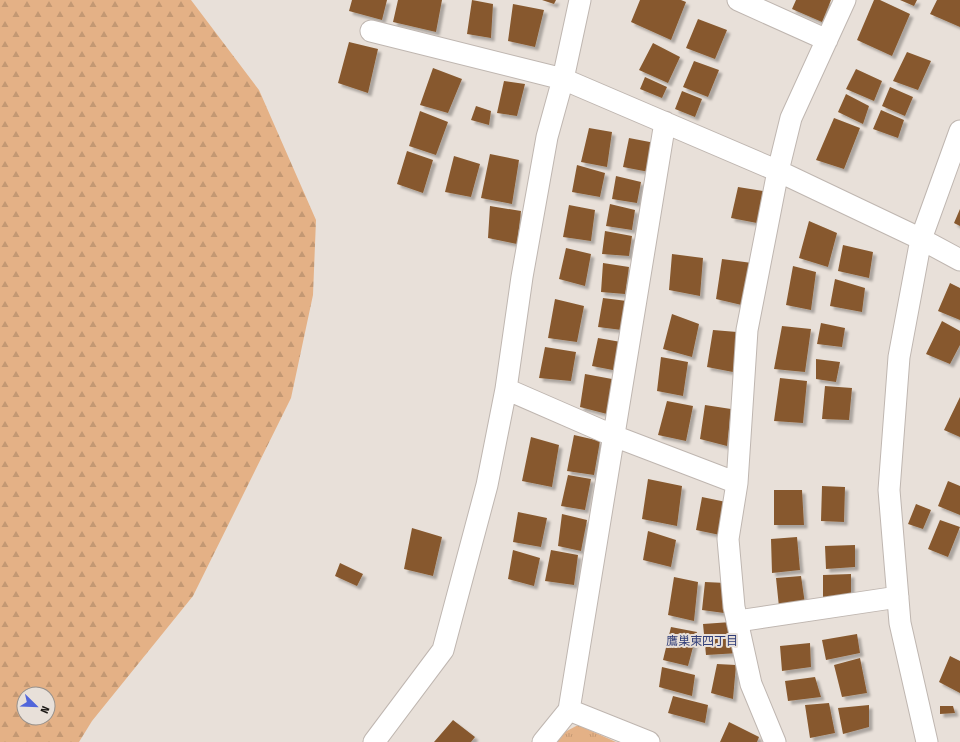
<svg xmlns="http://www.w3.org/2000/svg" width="960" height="742" font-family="'Fira Sans Condensed','Noto Sans JP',sans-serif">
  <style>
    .grass { fill: url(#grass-tufts) }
    .forest { fill: url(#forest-firs); fill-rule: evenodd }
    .building { fill: #87592e; filter: url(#shadow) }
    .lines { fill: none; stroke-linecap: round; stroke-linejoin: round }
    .minor-casing { stroke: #bfb6b0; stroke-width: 23 }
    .minor { stroke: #fff; stroke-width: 21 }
    .labels { text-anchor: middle; stroke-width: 4; stroke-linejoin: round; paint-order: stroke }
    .neighbourhood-label { font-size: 12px; fill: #313e78; stroke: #e8e0d9 }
  </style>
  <defs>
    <pattern id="grass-tufts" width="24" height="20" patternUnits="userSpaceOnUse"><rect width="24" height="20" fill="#e4b186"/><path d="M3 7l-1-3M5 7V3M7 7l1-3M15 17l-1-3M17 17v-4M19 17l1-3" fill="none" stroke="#c39873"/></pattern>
    <pattern id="forest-firs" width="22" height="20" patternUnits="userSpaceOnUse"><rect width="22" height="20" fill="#e4b186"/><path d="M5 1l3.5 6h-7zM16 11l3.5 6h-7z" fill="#c39873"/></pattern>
    <filter id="shadow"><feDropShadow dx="3.5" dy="3.5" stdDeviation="1" flood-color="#0004"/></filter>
  </defs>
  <rect width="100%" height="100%" fill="#e8e0d9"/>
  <path class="grass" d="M578,725l38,17h-59l6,-9z"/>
  <path class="forest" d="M0,0h191l68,90 57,130 -3,75 -22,103 -98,198 -101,125 -13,21h-79zM24,694h24v24h-24z"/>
  <path class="building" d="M352,0h35l-5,20 -33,-9z
    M398,0h44l-6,32 -43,-10z
    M472,0l21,4 -2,34 -24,-4z
    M542,0h14l-2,4z
    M640,0h41l5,2 -15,38 -40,-18z
    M796,0h35l-9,22 -30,-13z
    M874,0h6l30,14 -18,42 -35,-16z
    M900,0h17l-3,6z
    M937,0h23v27l-30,-13z
    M513,4l31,6 -9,37 -27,-6z
    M698,19l29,11 -12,29 -29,-11z
    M349,42l29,7 -10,44 -30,-10z
    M653,43l27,14 -12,26 -29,-13z
    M907,52l24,9 -13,29 -25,-9z
    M694,61l25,9 -11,27 -25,-10z
    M433,68l29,11 -14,34 -28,-8z
    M856,69l26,12 -8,20 -28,-12z
    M645,77l22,10 -5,11 -22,-9z
    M504,81l21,3 -8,32 -20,-3z
    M890,87l23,10 -8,19 -23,-10z
    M682,91l20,8 -7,18 -20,-8z
    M846,94l23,12 -6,18 -25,-12z
    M476,106l15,5 -2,14 -18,-5z
    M881,110l23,10 -6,18 -25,-9z
    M420,111l28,11 -12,33 -27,-9z
    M834,118l26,10 -16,41 -28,-9z
    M589,128l23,4 -5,35 -26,-5z
    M629,138l26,5 -6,29 -26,-5z
    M407,151l26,9 -10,33 -26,-9z
    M490,154l29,6 -7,44 -31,-6z
    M454,156l26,8 -9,33 -26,-5z
    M577,165l28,8 -5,24 -28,-5z
    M616,176l25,6 -4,21 -25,-4z
    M738,187l25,4 -6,32 -26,-5z
    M610,204l25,6 -3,20 -26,-4z
    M569,205l26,5 -4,31 -28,-4z
    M490,206l31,5 -4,33 -29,-6z
    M960,209v17l-6,-3z
    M809,221l28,12 -9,34 -29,-9z
    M605,231l27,5 -3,20 -27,-2z
    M843,245l30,7 -4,26 -31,-7z
    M566,248l25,6 -6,32 -26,-7z
    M672,254l31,4 -3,38 -31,-6z
    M722,259l30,4 -6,43 -30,-7z
    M603,263l26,4 -4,27 -24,-2z
    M793,266l23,6 -5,38 -25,-5z
    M835,279l30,9 -3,24 -32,-6z
    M950,283l10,5v32l-22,-9z
    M603,298l24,3 -5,29 -24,-3z
    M555,299l29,7 -7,36 -29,-4z
    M672,314l27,10 -7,33 -29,-8z
    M942,321l18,10v14l-10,19 -24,-10z
    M821,323l24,5 -3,19 -25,-3z
    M782,326l29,3 -6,43 -31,-3z
    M713,330l24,2 -4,40 -26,-5z
    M598,338l23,4 -3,29 -26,-5z
    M545,347l31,5 -5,29 -32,-3z
    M661,357l27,5 -5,34 -26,-5z
    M816,359l24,3 -4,20 -20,-3z
    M585,374l27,5 -5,35 -27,-7z
    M780,378l27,3 -4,42 -29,-2z
    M825,386l27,2 -3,32 -27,-1z
    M960,397v40l-16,-7z
    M667,401l26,5 -7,35 -28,-6z
    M705,405l26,4 -4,37 -27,-7z
    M574,435l26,6 -6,34 -27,-4z
    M531,437l28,8 -7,42 -30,-6z
    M568,475l23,4 -6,31 -24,-4z
    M648,479l34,7 -5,40 -35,-7z
    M948,481l12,5v29l-22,-9z
    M822,486l23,1 -1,35 -23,-1z
    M774,490h28l2,35h-30z
    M702,497l24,5 -6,33 -24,-5z
    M916,504l15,6 -8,19 -15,-5z
    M518,512l29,6 -6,29 -28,-5z
    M562,514l25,6 -6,31 -23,-5z
    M940,520l20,7 -12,30 -20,-8z
    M412,528l30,9 -9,39 -29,-7z
    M648,531l28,9 -5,27 -28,-7z
    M797,537l3,33 -28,3 -1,-34z
    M855,545v22l-29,2 -1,-23z
    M513,550l27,8 -6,28 -26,-7z
    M551,550l27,5 -4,30 -29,-4z
    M340,563l23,11 -6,12 -22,-10z
    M851,574v25l-28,2v-26z
    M801,576l4,28 -26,3 -3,-29z
    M674,577l24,5 -4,39 -26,-6z
    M705,582l21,1 -2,30 -22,-3z
    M731,622l8,31 -33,2 -3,-31z
    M671,627l26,5 -9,34 -25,-6z
    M857,634l3,19 -34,7 -4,-20z
    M810,643l1,24 -29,4 -2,-25z
    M950,656l10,5v32l-21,-11z
    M860,658l7,35 -25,4 -8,-32z
    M717,664l19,1 -3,34 -22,-6z
    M662,667l33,8 -3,21 -33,-9z
    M815,677l6,20 -33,4 -3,-20z
    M673,696l35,9 -3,18 -37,-10z
    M829,703l6,30 -25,5 -5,-33z
    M869,705v22l-26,7 -5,-26z
    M940,706h13l2,7 -15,1z
    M453,720l22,17 -4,5h-37z
    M729,722l30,15 -2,5h-37z"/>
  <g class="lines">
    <defs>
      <path id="minor" d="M738,0l89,40
        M371,31l192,48 215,92 143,68 39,21
        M506,389l108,47 123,47
        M738,621l160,-24
        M569,710l80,32
        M374,742l69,-92 44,-165 19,-96 16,-112 25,-140 16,-58 17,-79
        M543,742l26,-32 96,-588
        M775,742l-24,-58 -17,-77 -6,-68 9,-56 10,-153 31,-159 13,-53 54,-118
        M927,742l-27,-119 -11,-133 10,-133 22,-118 39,-108"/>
    </defs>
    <use href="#minor" class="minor-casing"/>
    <use href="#minor" class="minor"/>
  </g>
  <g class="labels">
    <g class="neighbourhood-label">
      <text x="702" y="645">鷹巣東四丁目</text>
    </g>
  </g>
  <g transform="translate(36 706) rotate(113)"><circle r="19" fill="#e8e0d9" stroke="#96908b"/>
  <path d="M0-3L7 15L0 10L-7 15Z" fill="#5165da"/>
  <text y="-6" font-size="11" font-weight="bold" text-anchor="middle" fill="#1b1816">N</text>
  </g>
</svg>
